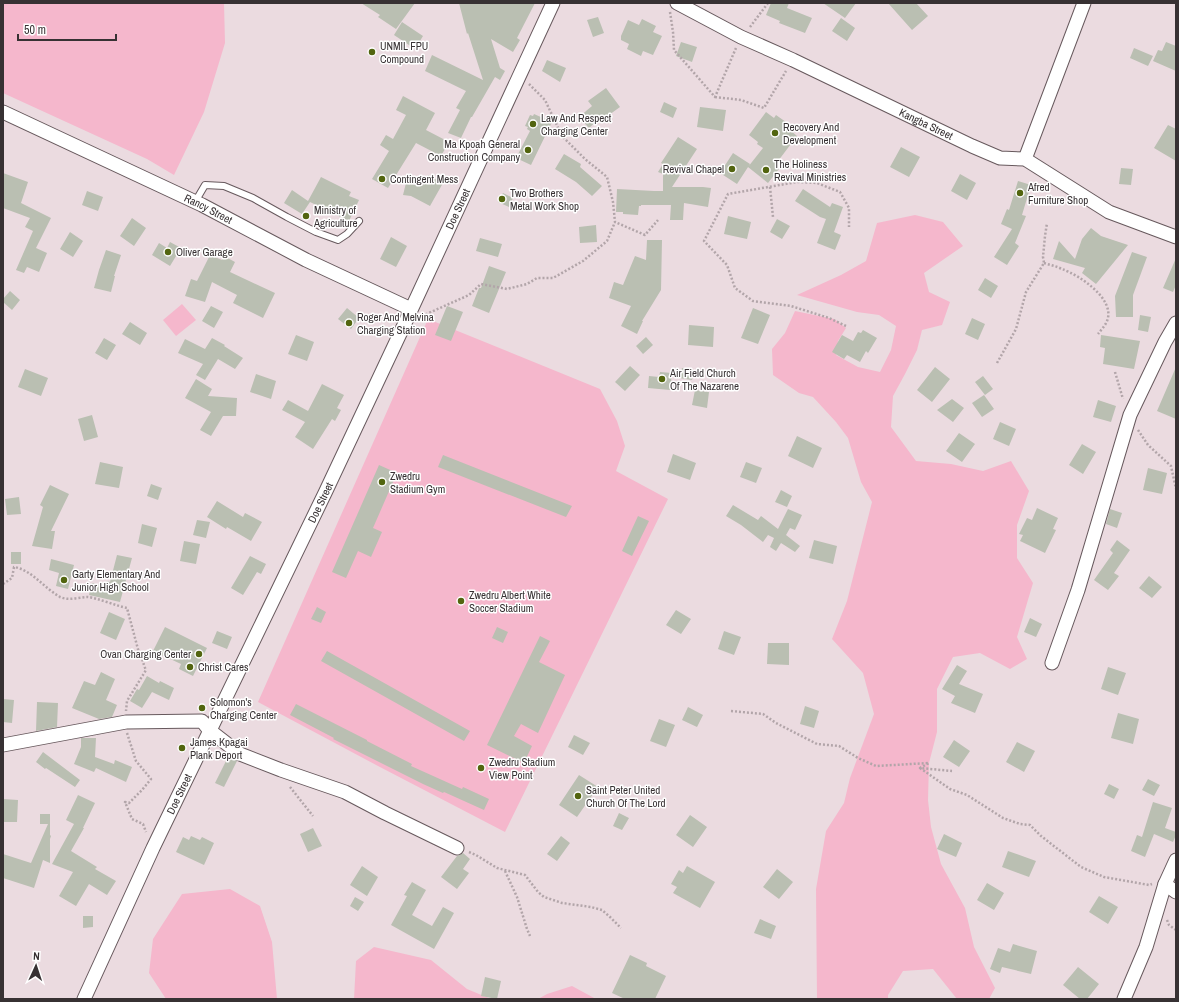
<svg xmlns="http://www.w3.org/2000/svg" width="1179" height="1002" font-family="'Archivo Narrow',sans-serif">
  <style>
    .green { fill: #f5b7cc }
    .building { fill: #babfb2 }
    .lines { fill: none; stroke-linecap: round; stroke-linejoin: round }
    .lane-casing { stroke: #67595d; stroke-width: 8 }
    .street-casing { stroke: #67595d; stroke-width: 15 }
    .path { stroke: #b2a5a9; stroke-width: 2.5; stroke-dasharray: 2 2; stroke-linecap: butt }
    .lane { stroke: #fff; stroke-width: 6 }
    .street { stroke: #fff; stroke-width: 13 }
    .poi-dot { fill: #52650f; stroke: #fff; stroke-width: 1.5 }
    .labels { text-anchor: middle; stroke-width: 3; stroke-linejoin: round; paint-order: stroke }
    .poi-label { font-size: 11px; fill: #373133; stroke: #fff; text-anchor: start }
    .street-label { font-size: 11px; fill: #373133; stroke: #fff }
  </style>
  <rect width="100%" height="100%" fill="#ebdbe0"/>
  <path class="green" d="M3,3h221l1,40 -21,69 -30,63 -27,-16 -144,-66z
    M915,215l28,7 20,24 -39,27 5,19 21,10 -8,23 -20,5 -5,20 -12,24 -12,22 -2,31 25,34 35,3 32,7 28,-10 18,30 -12,34v33l16,25 -16,54 10,22 -17,10 -30,-16 -27,4 -16,32v43l-8,31 -1,37 3,27 10,37 24,44 9,39 21,41 -6,11h-32l-24,-30 -30,2 -15,24v4h-71l-1,-110 10,-58 18,-28 6,-25 24,-64 -11,-41 -31,-34 15,-38 25,-99 -11,-20 -13,-44 -12,-16 -23,-25 -14,-4 -26,-18 -1,-26 13,-16 10,-22 39,8 12,9 -8,13 -2,14 22,12 22,5 11,-22 5,-24 -17,-11 -22,-3 -60,-17 44,-20 25,-14 11,-38z
    M182,304l14,16 -20,16 -13,-16z
    M428,319l172,70 17,32 8,25 -9,25 52,28 -163,333 -127,-66 -120,-64z
    M230,889l30,17 12,36 5,57h-111l-17,-26 4,-34 29,-45z
    M374,947l57,13 36,29 24,10h-137l2,-38z
    M572,986l24,13h-58l9,-5z"/>
  <path class="building" d="M361,3h54l-19,26 -18,-12 2,-2z
    M459,3h76l-18,35 3,2 -7,12 -22,-13 9,29 5,3 -5,9 -5,-3 -23,40h-1l-10,21 -13,-5 12,-23 -4,-2 10,-17 -41,-20 7,-16 51,25 -15,-47 -1,1z
    M771,3h18l-2,5 25,10 -7,15 -26,-10 1,-2 -14,-6z
    M823,3h33l-11,15z
    M888,3h28l12,13 -16,14z
    M598,17l6,16 -11,4 -6,-17z
    M841,18l14,10 -8,13 -15,-10z
    M642,19l14,7 -3,6 9,4 -9,19 -10,-4 -2,5 -14,-7 2,-5 -8,-4v-4l7,-16 11,5z
    M402,22l21,14 -8,13 -21,-14z
    M681,42l16,5 -5,15 -16,-6z
    M1166,42l10,4v25l-23,-10 5,-11 4,1z
    M1134,48l19,8 -5,10 -18,-8z
    M547,60l19,8 -6,14 -18,-11z
    M606,88l14,19 -18,13 -2,-2 -11,10 -10,-11 13,-11 -4,-5z
    M403,96l32,17 -9,17 23,12 -8,14 -25,-13 -28,45 -16,-9 17,-28 -9,-6 6,-10 7,4 13,-24 -10,-5z
    M664,102l13,6 -4,10 -13,-6z
    M700,107l26,3 -3,21 -26,-4z
    M766,112l8,6 2,-3 17,12 -3,3 7,6 -22,29 4,4 -11,14 -20,-16 15,-19 -6,-4 1,-2 -9,-7z
    M534,114l18,8 -21,43 -15,-7 14,-27 -3,-2 1,-2 -3,-1 5,-11 3,1z
    M1168,125l8,4v32l-22,-13z
    M678,137l19,12 -25,38h31l8,1 -3,19 -24,-4 -1,17h-13l1,-15h-30v1h-2l-1,9 -15,-1v-2h-7l1,-23 37,2h9v-17l-5,-2 5,-8 -2,-1z
    M901,147l19,10 -11,20 -19,-10z
    M733,153l17,11 -13,20 -17,-11z
    M564,154l17,10 -1,3 22,19 -10,10 -16,-14 -21,-13z
    M1121,168l12,1 -2,16 -12,-1z
    M3,173l25,9 -7,21 30,15 -15,30 11,5 -8,19 -12,-5 -3,6 -8,-3 17,-39 -8,-4 5,-9 -27,-10z
    M960,174l16,9 -9,17 -16,-9z
    M428,175l15,8 -13,23 -19,-10 -8,-1 3,-12 16,3z
    M321,177l30,15 -2,4 10,4 -10,21 -39,-19 -8,12 -18,-11 8,-13 16,11z
    M1018,181l13,4 -9,30 4,1 -11,27 4,3 -12,19 -13,-8 18,-28 -11,-5 6,-15 2,1z
    M803,189l27,18 2,-4 11,4 -9,25 7,3 -6,15 -18,-7 9,-24 -6,-2 -25,-16z
    M87,191l16,6 -5,14 -16,-6z
    M503,193l10,5 -4,9 -11,-5z
    M728,216l23,6 -4,17 -23,-5z
    M132,218l14,10 -12,18 -14,-10z
    M777,219l13,7 -8,13 -12,-7z
    M596,225l1,17 -17,1 -1,-16z
    M1091,228l10,8 27,9 -32,39 -14,-11 3,-5 -32,-9 6,-18 16,18 7,-20z
    M70,232l13,9 -10,16 -13,-8z
    M391,237l16,9 -11,21 -16,-8z
    M480,238l22,6 -4,13 -22,-6z
    M647,240h15l-1,50 -19,31h1l-6,13 -16,-8 10,-20 -22,-8 5,-16 9,3 12,-29 11,4z
    M170,242l11,6 -11,18 -18,-11 7,-12 8,5z
    M106,250l15,5 -7,21h1l-4,16 -17,-4 5,-18z
    M1132,252l15,5 -14,38v22h-17l-1,-21z
    M210,255l12,5 2,-4 11,6 -5,10 45,21 -12,25 -30,-15 4,-8 -25,-13 -7,20 -20,-6 6,-17 6,2z
    M1176,258v27l-3,7 -10,-4z
    M489,266l17,6 -17,41 -17,-7 7,-18h2z
    M985,278l13,8 -7,12 -13,-8z
    M10,291l10,9 -8,10 -9,-8v-3z
    M211,306l12,6 -9,16 -12,-7z
    M447,306l16,6 -12,29 -16,-6z
    M347,308l12,10 -8,11 -13,-10z
    M753,308l17,7 -12,29 -17,-6z
    M1140,315l11,2 -3,15 -10,-2z
    M972,318l13,6 -7,16 -13,-6z
    M130,322l17,11 -7,12 -18,-11z
    M689,325l25,2 -1,20 -25,-2z
    M863,330l14,8 -9,15 -2,-2 -6,11 -13,-7 -3,4 -12,-7 10,-17 11,6 5,-9 3,1z
    M296,335l18,7 -7,19 -19,-7z
    M1101,335l39,6 -6,28 -31,-5 2,-16 -5,-1z
    M646,337l7,8 -10,9 -7,-8z
    M104,338l12,7 -9,15 -12,-7z
    M212,338l13,7 -1,1 19,12 -8,11 -17,-10 -13,21 -9,-5 7,-11 -25,-11 7,-14 20,10z
    M630,366l10,9 -15,16 -10,-9z
    M935,367l15,12 -18,23 -15,-12z
    M1176,367v52l-19,-8z
    M682,368l12,2 -2,10 -13,-2z
    M25,369l23,9 -7,18 -23,-9z
    M660,372l12,1 -2,17 -22,-2 1,-12 10,1z
    M256,374l20,7 -5,18 -21,-7z
    M983,376l10,13 -8,6 -10,-13z
    M196,379l16,10 -4,7 29,2 -1,18h-13l-12,20 -11,-6 11,-18 -26,-14z
    M322,384l22,11 -7,13 4,2 -6,11 -3,-2 -19,30 -18,-12 10,-15 -23,-12 6,-10 20,11z
    M695,390l14,2 -2,16 -15,-3z
    M984,395l10,14 -12,8 -10,-14z
    M952,399l12,9 -11,14 -16,-12z
    M1098,400l18,6 -5,16 -18,-5z
    M92,415l6,22 -14,4 -6,-22z
    M1000,422l16,7 -7,17 -16,-7z
    M959,433l16,11 -13,18 -16,-11z
    M797,436l25,12 -9,20 -25,-12z
    M1082,444l14,8 -13,22 -14,-9z
    M673,454l23,9 -6,17 -23,-8z
    M443,455l5,2 124,49 -6,11 -128,-50z
    M100,462l23,5 -4,21 -24,-4z
    M746,462l16,6 -6,15 -16,-6z
    M379,465l18,8 -24,55 9,4 -11,25 -13,-6 -12,27 -14,-6z
    M1148,468l19,5 -5,21 -19,-4z
    M151,484l11,4 -4,12 -11,-4z
    M50,485l19,9 -18,37h4l-3,18 -20,-3 11,-39 -3,-2z
    M781,490l11,6 -5,11 -12,-5z
    M19,497l2,17 -14,1 -2,-16z
    M217,501l26,16 2,-4 17,9 -11,19 -24,-14 -1,2 -19,-12z
    M733,505l25,15 3,-4 17,13 10,-20 14,6 -7,15 -5,-2 -4,7 14,11 -5,6 -14,-9 -5,8 -6,-4 4,-9 -6,-3 -5,7 -22,-17 -15,-9z
    M1037,508l21,10 -5,11 3,1 -11,23 -25,-12 3,-6 -4,-1 8,-16 5,2z
    M1110,509l12,4 -5,15 -11,-4z
    M638,516l11,5 -17,35 -10,-5z
    M197,520l13,2 -4,16 -13,-3z
    M142,524l15,4 -5,19 -14,-4z
    M814,540l23,6 -4,18 -24,-6z
    M1117,540l13,10 -16,23 5,3 -11,14 -14,-10 19,-27 -3,-3z
    M184,541l16,3 -4,20 -16,-3z
    M11,552h10v12h-10z
    M117,555l15,3 -12,44 -31,-7 3,-12 13,3 2,-5 3,1z
    M250,556l16,8 -5,10 -4,-2 -14,23 -12,-7z
    M51,559l23,6 -6,24 -12,-3 3,-13 -10,-3z
    M1149,576l13,11 -10,11 -13,-10z
    M317,607l9,5 -5,11 -10,-4z
    M676,610l15,9 -10,15 -15,-9z
    M109,612l16,7 -9,21 -16,-7z
    M1030,618l12,6 -6,13 -12,-5z
    M165,627l42,21 -14,28 -14,-7 2,-5 -28,-13z
    M497,627l11,5 -5,11 -11,-5z
    M217,631l15,6 -5,12 -15,-6z
    M724,631l17,6 -7,18 -16,-6z
    M540,636l10,5 -11,21 26,13 -27,58 -17,-9 -7,12 18,10 -8,17 -37,-18z
    M768,643h21v22l-22,-1z
    M327,651l143,80 -6,10 -143,-80z
    M957,665l10,6 -8,13 24,10 -8,19 -24,-10 4,-7 -13,-7z
    M1108,667l18,6 -8,22 -17,-6z
    M101,672l14,7 -9,21 11,5 -5,12 -13,2 -27,-11 12,-27 11,4z
    M147,676l12,7 1,-2 14,7 -5,12 -17,-8 -10,16 -12,-7 7,-12 2,1z
    M3,699l11,1 -2,23 -9,-1z
    M37,702l21,1 -1,24 -21,4z
    M296,704l71,36v1l45,23 -1,2 51,23 1,-2 26,12 -5,11 -40,-18 -1,1 -20,-9 -90,-45 1,-1 -44,-23z
    M805,706l14,5 -5,17 -14,-4z
    M688,707l15,8 -6,12 -15,-7z
    M1118,713l21,6 -6,25 -22,-6z
    M659,719l16,6 -9,22 -16,-6z
    M574,735l16,8 -7,12 -15,-8z
    M81,738h15l-1,19 19,7 1,-4 17,7 -6,15 -30,-14 -2,4 -20,-8 7,-17z
    M954,740l16,11 -11,16 -16,-10z
    M1017,742l18,9 -11,21 -18,-10z
    M43,752l37,28 -5,7 -29,-19 -1,1 -9,-7z
    M229,755l8,6 -13,26 -9,-4z
    M579,775l19,12 -21,30 -18,-12z
    M1148,779l12,6 -6,11 -12,-6z
    M1109,784l10,5 -5,10 -10,-5z
    M78,795l17,8 -12,25h1l-13,23 26,16 -2,2 21,12 -9,14 -18,-11 -13,22 -17,-10 14,-24 -21,-8 22,-40 -8,-4z
    M3,799l15,1 -1,22h-14z
    M1153,802l19,6 -7,20 11,4v3l-3,7 -19,-8 -9,23 -14,-6 6,-16 5,2z
    M619,813l10,5 -7,12 -9,-4z
    M40,814h10v21l1,1 -1,3v24l-7,-3 -9,28 -31,-10v-24l28,9 17,-39h-8z
    M690,815l17,12 -14,20 -17,-12z
    M313,828l9,18 -14,6 -8,-18z
    M944,834l18,9 -6,14 -19,-8z
    M191,836l9,4 2,-3 12,6 -10,22 -28,-13 7,-15 6,3z
    M561,836l9,7 -13,18 -10,-7z
    M1008,851l28,10 -7,16 -27,-10z
    M463,853l7,6 -7,10 6,4 -12,16 -16,-12 16,-21z
    M362,866l16,11 -11,19 -17,-11z
    M687,866l28,16 -15,26 -27,-15 4,-6 -6,-3 8,-14 4,3z
    M777,869l16,13 -14,17 -16,-12z
    M412,882l14,8 -14,25 20,11 11,-19 11,6 -20,36 -43,-24 16,-29 -3,-1z
    M987,883l17,10 -10,17 -17,-10z
    M1099,896l19,11 -10,17 -19,-12z
    M355,897l9,5 -6,9 -8,-5z
    M83,916h10v11l-10,1z
    M760,919l16,7 -5,13 -17,-6z
    M1013,944l24,7 -6,23 -29,-7 -2,6 -10,-4 8,-21 12,4z
    M630,955l17,8 -1,3 20,10 -11,23h-30l-13,-6z
    M1078,967l21,17 -12,15h-7l-17,-14z
    M485,977l16,4 -4,18 -16,-3z"/>
  <g class="lines">
    <defs>
      <path id="lane" d="M195,202l10,-17 19,1 29,12 34,19 29,15 22,8 9,-6 12,-13"/>
      <g id="street">
        <path id="s1" d="M677,3l64,34 52,23 179,86 28,12 25,1 84,53 67,25"/>
        <path id="s2" d="M3,112l199,93 104,55 105,49"/>
        <path d="M1025,159l59,-156"/>
        <path d="M1052,663l26,-73 52,-175 35,-73 11,-19"/>
        <path d="M3,745l123,-23 76,-1 7,9 31,24 41,16 64,22 40,21 72,35"/>
        <path d="M1165,884l11,8"/>
        <path id="s3" d="M84,999l69,-151 172,-355 80,-170 148,-320"/>
        <path d="M1124,999l22,-52 19,-63 11,-24"/>
      </g>
    </defs>
    <use href="#lane" class="lane-casing"/>
    <use href="#street" class="street-casing"/>
    <path class="path" d="M670,12l3,20 1,18 41,47 21,-49
      M750,27l18,-24
      M529,84l16,16 17,36 23,23 22,18 6,25 2,20 30,13 13,-15
      M715,97l26,3 23,8 22,-37
      M770,187l3,30
      M1044,263c6,2 12,3 18,6 17,6 54,30 45,52 -2,5 -6,9 -9,13
      M422,316l47,-21 12,-11 26,5 20,-5 10,-6h16l30,-17 24,-20 8,-19
      M846,326l-17,-8 -38,-12 -38,-5 -18,-13 -8,-23 -23,-24 24,-47 69,-12 20,1 23,9 9,16v19
      M997,363l19,-34 10,-37 18,-29 -1,-6 2,-21 2,-13
      M1115,372l8,27
      M1138,430l10,15 23,21 5,23
      M3,584l9,-6 2,-11c18,3 30,21 46,30 9,4 19,0 28,0 9,1 29,9 39,11l12,45c4,6 4,11 7,17l-19,31 -1,10
      M731,711l32,3 13,9 41,21 22,2 19,12 18,8 53,-3 -9,5 32,3
      M127,733l9,28 15,18 -9,11 -13,13 -4,-1 7,17 11,5 3,8
      M920,768l30,21 17,6 36,23 17,6 10,1 11,11 40,31 23,10 45,8 3,-1
      M290,787l23,29
      M469,852l7,3 21,13 28,7 13,17 6,5 18,6 29,4 11,3 8,7 11,11
      M505,871l12,26 10,32 3,7
      M1167,920l2,5 7,5"/>
    <use href="#lane" class="lane"/>
    <use href="#street" class="street"/>
  </g>
  <g class="poi-dot">
    <circle cx="372" cy="52" r="4"/>
    <circle cx="533" cy="124" r="4"/>
    <circle cx="775" cy="133" r="4"/>
    <circle cx="528" cy="150" r="4"/>
    <circle cx="732" cy="169" r="4"/>
    <circle cx="766" cy="170" r="4"/>
    <circle cx="382" cy="179" r="4"/>
    <circle cx="1020" cy="193" r="4"/>
    <circle cx="502" cy="199" r="4"/>
    <circle cx="306" cy="216" r="4"/>
    <circle cx="168" cy="252" r="4"/>
    <circle cx="349" cy="323" r="4"/>
    <circle cx="662" cy="379" r="4"/>
    <circle cx="382" cy="482" r="4"/>
    <circle cx="64" cy="580" r="4"/>
    <circle cx="461" cy="601" r="4"/>
    <circle cx="199" cy="654" r="4"/>
    <circle cx="190" cy="667" r="4"/>
    <circle cx="202" cy="708" r="4"/>
    <circle cx="182" cy="748" r="4"/>
    <circle cx="481" cy="768" r="4"/>
    <circle cx="578" cy="796" r="4"/>
  </g>
  <g class="labels">
    <g class="poi-label">
      <text x="380" y="50">UNMIL FPU<tspan x="380" dy="13">Compound</tspan></text>
      <text x="541" y="122">Law And Respect<tspan x="541" dy="13">Charging Center</tspan></text>
      <text x="783" y="131">Recovery And<tspan x="783" dy="13">Development</tspan></text>
      <text x="520" y="148" text-anchor="end">Ma Kpoah General<tspan x="520" dy="13">Construction Company</tspan></text>
      <text x="774" y="168">The Holiness<tspan x="774" dy="13">Revival Ministries</tspan></text>
      <text x="724" y="173" text-anchor="end">Revival Chapel</text>
      <text x="390" y="183">Contingent Mess</text>
      <text x="1028" y="191">Afred<tspan x="1028" dy="13">Furniture Shop</tspan></text>
      <text x="510" y="197">Two Brothers<tspan x="510" dy="13">Metal Work Shop</tspan></text>
      <text x="314" y="214">Ministry of<tspan x="314" dy="13">Agriculture</tspan></text>
      <text x="176" y="256">Oliver Garage</text>
      <text x="357" y="321">Roger And Melvina<tspan x="357" dy="13">Charging Station</tspan></text>
      <text x="670" y="377">Air Field Church<tspan x="670" dy="13">Of The Nazarene</tspan></text>
      <text x="390" y="480">Zwedru<tspan x="390" dy="13">Stadium Gym</tspan></text>
      <text x="72" y="578">Garty Elementary And<tspan x="72" dy="13">Junior High School</tspan></text>
      <text x="469" y="599">Zwedru Albert White<tspan x="469" dy="13">Soccer Stadium</tspan></text>
      <text x="191" y="658" text-anchor="end">Ovan Charging Center</text>
      <text x="198" y="671">Christ Cares</text>
      <text x="210" y="706">Solomon's<tspan x="210" dy="13">Charging Center</tspan></text>
      <text x="190" y="746">James Kpagai<tspan x="190" dy="13">Plank Deport</tspan></text>
      <text x="489" y="766">Zwedru Stadium<tspan x="489" dy="13">View Point</tspan></text>
      <text x="586" y="794">Saint Peter United<tspan x="586" dy="13">Church Of The Lord</tspan></text>
    </g>
    <g class="street-label">
      <text dy="4" stroke="none"><textPath href="#s1" startOffset="277">Kangba Street</textPath></text>
      <text dy="4" stroke="none"><textPath href="#s2" startOffset="227">Rancy Street</textPath></text>
      <text dy="4" stroke="none"><textPath href="#s3" startOffset="874">Doe Street</textPath></text>
      <text dy="4" stroke="none"><textPath href="#s3" startOffset="550">Doe Street</textPath></text>
      <text dy="4" stroke="none"><textPath href="#s3" startOffset="226">Doe Street</textPath></text>
    </g>
  </g>
  <rect width="1179" height="1002" fill="none" stroke="#373133" stroke-width="8"/>
  <g transform="translate(36 966) rotate(3)" stroke="#ffffff" stroke-width="3" paint-order="stroke">
  <path d="M0-3L7 15L0 10L-7 15Z" fill="#373133"/>
  <text y="-6" font-size="11" font-weight="bold" text-anchor="middle" fill="#373133">N</text>
  </g>
  <path d="M18 34v6h98v-6" fill="none" stroke="#373133" stroke-width="2"/>
  <text x="24" y="34" font-size="12" fill="#373133" stroke="#ffffff" stroke-width="3" paint-order="stroke">50 m</text>
</svg>
